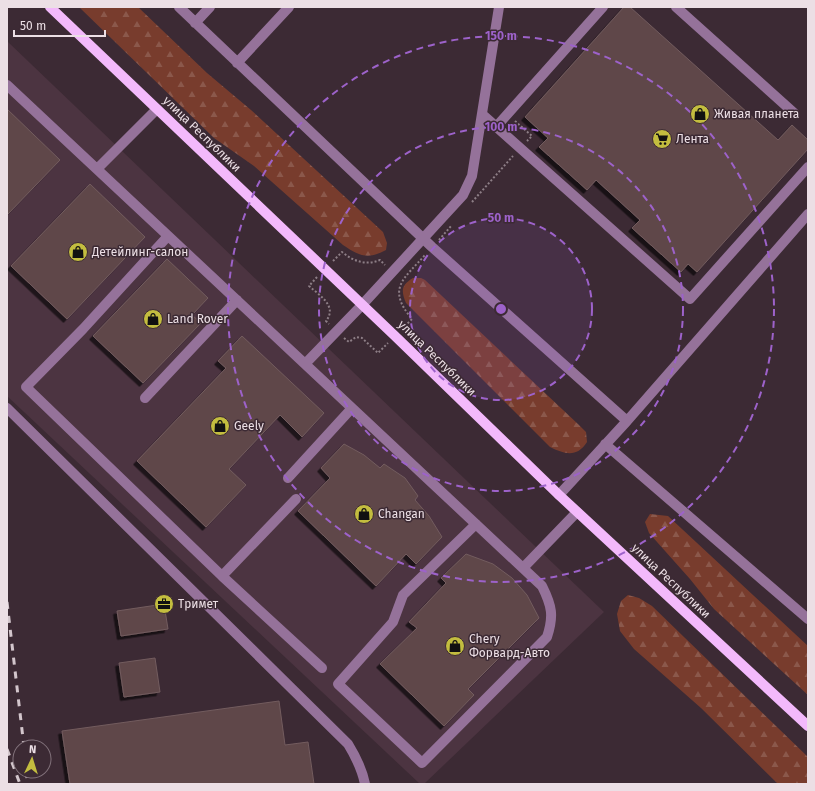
<svg xmlns="http://www.w3.org/2000/svg" width="815" height="791" font-family="'Fira Sans',sans-serif">
  <style>
    .built { fill: #4c3441 }
    .forest { fill: url(#forest-firs) }
    .building { fill: #5e474a; stroke: #735c5e; filter: url(#shadow) }
    .lines { fill: none; stroke-linecap: round; stroke-linejoin: round }
    .path { stroke: #8d7e86; stroke-width: 2; stroke-dasharray: 2 2; stroke-linecap: butt }
    .minor { stroke: #95729a; stroke-width: 10 }
    .major { stroke: #f3b9fb; stroke-width: 10 }
    .rail { stroke: #d3c6cc; stroke-width: 3; stroke-dasharray: 7 7; stroke-linecap: butt }
    .ring { fill: none; stroke: #9d62ca; stroke-width: 2; stroke-dasharray: 7 5 }
    .labels { text-anchor: middle; stroke-width: 3; stroke-linejoin: round; paint-order: stroke }
    .poi-label { font-size: 12px; fill: #ecdfe5; stroke: #3c2a34; text-anchor: start }
    .street-label { font-size: 12px; fill: #ecdfe5; stroke: #3c2a34 }
    .centre { fill: #9d62ca; stroke: #3c2a34; stroke-width: 2 }
    .ring-label { font-size: 12px; text-anchor: middle; font-weight: bold; fill: #9d62ca; stroke: #3c2a34; stroke-width: 3; stroke-linejoin: round; paint-order: stroke }
  </style>
  <defs>
    <pattern id="forest-firs" width="22" height="20" patternUnits="userSpaceOnUse"><rect width="22" height="20" fill="#783c2d"/><path d="M5 1l3.5 6h-7zM16 11l3.5 6h-7z" fill="#8b584b"/></pattern>
    <filter id="shadow"><feDropShadow dx="-3.5" dy="3.5" stdDeviation="0" flood-color="#0009"/></filter>
  </defs>
  <rect width="100%" height="100%" fill="#3c2a34"/>
  <path class="built" d="M7,41l597,571 -180,172h-4l-413,-388z"/>
  <path class="forest" d="M79,7h59l69,66 44,37 132,122 4,11 -1,7c-18,10 -27,6 -43,-5l-89,-79 -40,-28z
    M413,278h8l4,2 154,145 7,7 1,10c-10,16 -23,12 -37,5l-144,-144c-5,-12 -5,-18 7,-25z
    M650,514l18,2 140,130v49l-94,-86 -24,-30 -41,-46 -4,-11z
    M628,595l11,3 13,8 156,151v27h-30l-77,-76 -67,-59 -14,-18 -3,-17 4,-13z"/>
  <path class="building" d="M624,7h6l148,133 14,-15 16,15v9l-111,123 -9,-8 -7,8 -49,-44 8,-8 -44,-40 -9,10 -48,-43 9,-9 -23,-21z
    M7,109l53,51 -53,55z
    M90,184l55,53 -78,82 -56,-53z
    M167,259l41,39 -16,17 9,8 -58,60 -50,-47z
    M242,336l82,77 -22,24 -22,-22 -51,54 17,16 -40,42 -69,-66 89,-93 -8,-7z
    M344,444l20,11 16,13 4,-4 21,14 13,18 -3,4 14,16 13,21 -26,27 -10,-10 -30,32 -78,-75 32,-33 -9,-10z
    M466,554l27,10 19,14 15,17 12,23 -71,71 6,6 -30,31 -64,-62 37,-36 -8,-6 37,-39 -5,-5z
    M164,604l4,25 -47,7 -4,-25z
    M155,658l5,34 -36,5 -5,-34z
    M279,701l6,44 23,-3 6,42h-244l-8,-53z"/>
  <g class="lines">
    <path class="path" d="M515,121l17,15 -5,5
      M472,202l41,-46
      M439,240l13,-15
      M333,261l9,-9c11,9 24,14 38,8l5,5
      M317,277l-8,9c10,9 29,20 17,35l3,3
      M402,329l10,-10c-26,-31 -8,-40 13,-64
      M344,338l5,4 7,-5 6,1 16,15 10,-10"/>
    <path class="minor" d="M179,7l253,240 195,174
      M676,7l118,106
      M195,23l15,-16
      M237,63l52,-56
      M7,85l298,279 57,-59 101,-110 9,-19 27,-169
      M483,115l207,184 118,-132
      M496,127l107,-120
      M97,169l60,-60
      M168,236l-85,93 -57,58 196,189 100,92
      M305,364l237,222c10,20 12,30 5,51l-125,126 -84,-79 55,-62 10,-27 73,-71
      M145,398l92,-98
      M7,408l341,336c8,13 14,25 17,40
      M605,444l203,175
      M288,478l64,-70
      M559,495l68,-74 181,-207
      M523,568l54,-56
      M222,576l74,-77"/>
    <path class="major" d="M50,7l345,329 164,159 249,231"/>
    <path class="rail" d="M7,602l17,145
      M7,749l13,35
      M26,771l2,13"/>
  </g>
  <circle cx="501" cy="309" r="91" fill="#9d62ca" fill-opacity=".12"/>
  <g class="ring">
    <circle cx="501" cy="309" r="91"/>
    <circle cx="501" cy="309" r="182"/>
    <circle cx="501" cy="309" r="273"/>
  </g>
  <defs>
    <symbol id="shop-disc" viewBox="-11 -11 22 22"><circle r="9.5" fill="#c3bd3f" stroke="#3c2a34"/><path d="M-5-2.5h2.3a2.7 3.5 0 0 1 5.4 0H5L5.5 6h-11ZM-1.5-2.5h3a1.5 2.3 0 0 0-3 0Z" fill="#111"/></symbol>
    <symbol id="supermarket-disc" viewBox="-11 -11 22 22"><circle r="9.5" fill="#c3bd3f" stroke="#3c2a34"/><path d="M-6-5.5h2.5l.6 2H6L4.5 2H-2.5L-4.4-4H-6ZM-1.5 3.2a1.3 1.3 0 1 0 .1 0ZM3 3.2a1.3 1.3 0 1 0 .1 0Z" fill="#111"/></symbol>
    <symbol id="office-disc" viewBox="-11 -11 22 22"><circle r="9.5" fill="#c3bd3f" stroke="#3c2a34"/><path d="M-6-3h4V-5.5h4V-3h4V5H-6ZM-1-4.5V-3h2v-1.5ZM-6 0V1H6V0Z" fill="#111"/></symbol>
  </defs>
  <g fill-rule="evenodd">
    <use href="#shop-disc" x="689" y="103" width="22" height="22"/>
    <use href="#supermarket-disc" x="651" y="128" width="22" height="22"/>
    <use href="#shop-disc" x="67" y="241" width="22" height="22"/>
    <use href="#shop-disc" x="142" y="308" width="22" height="22"/>
    <use href="#shop-disc" x="209" y="415" width="22" height="22"/>
    <use href="#shop-disc" x="353" y="503" width="22" height="22"/>
    <use href="#office-disc" x="153" y="593" width="22" height="22"/>
    <use href="#shop-disc" x="444" y="635" width="22" height="22"/>
  </g>
  <g class="labels">
    <g class="poi-label">
      <text x="714" y="118">Живая планета</text>
      <text x="676" y="143">Лента</text>
      <text x="92" y="256">Детейлинг-салон</text>
      <text x="167" y="323">Land Rover</text>
      <text x="234" y="430">Geely</text>
      <text x="378" y="518">Changan</text>
      <text x="178" y="608">Тримет</text>
      <text x="469" y="643">Chery<tspan x="469" dy="14">Форвард-Авто</tspan></text>
    </g>
    <g class="street-label">
      <text transform="translate(202 134) rotate(44)" y="4">улица Республики</text>
      <text transform="translate(437 358) rotate(44)" y="4">улица Республики</text>
      <text transform="translate(671 581) rotate(43)" y="4">улица Республики</text>
    </g>
  </g>
  <circle cx="501" cy="309" r="6" class="centre"/>
  <g class="ring-label">
    <text x="501" y="40">150 m</text>
    <text x="501" y="131">100 m</text>
    <text x="501" y="222">50 m</text>
  </g>
  <rect width="815" height="791" fill="none" stroke="#ecdfe5" stroke-width="16"/>
  <g transform="translate(32 759) rotate(4)"><circle r="19" fill="#3c2a34" stroke="#82727b"/>
  <path d="M0-3L7 15L0 10L-7 15Z" fill="#c3bd3f"/>
  <text y="-6" font-size="11" font-weight="bold" text-anchor="middle" fill="#ecdfe5">N</text>
  </g>
  <path d="M14 30v6h91v-6" fill="none" stroke="#ecdfe5" stroke-width="2"/>
  <text x="20" y="30" font-size="12" fill="#ecdfe5" stroke="#3c2a34" stroke-width="3" paint-order="stroke">50 m</text>
</svg>
